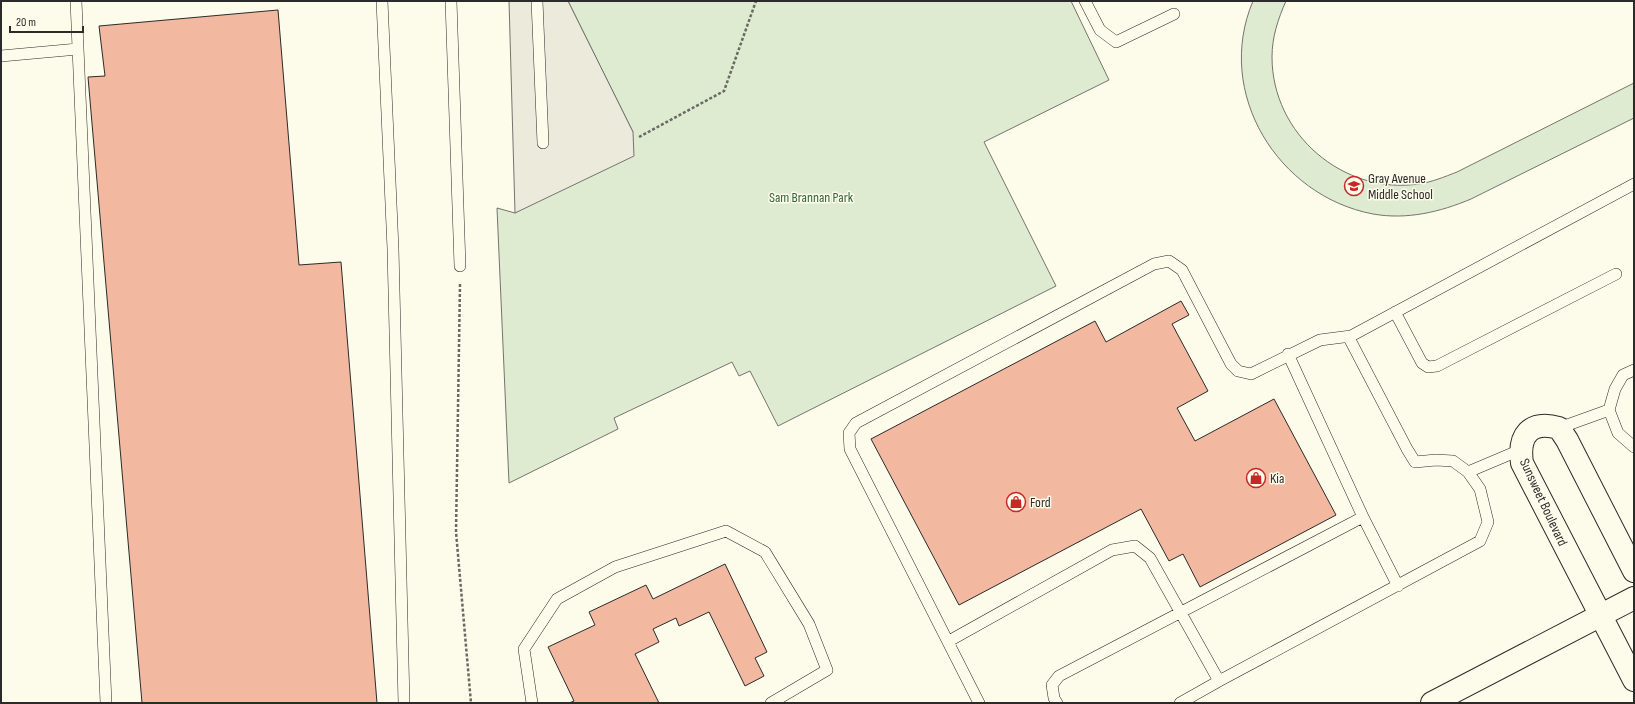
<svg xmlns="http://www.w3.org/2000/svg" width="1635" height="704" font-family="'Sofia Sans Condensed',sans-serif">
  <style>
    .green { fill: #deebd1; stroke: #74746e }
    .parking { fill: #eceadb; stroke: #74746e }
    .building { fill: #f2b8a0; stroke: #2b2b2b }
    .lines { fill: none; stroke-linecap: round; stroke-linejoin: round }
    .lane-casing { stroke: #2b2b2b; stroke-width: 12 }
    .street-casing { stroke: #2b2b2b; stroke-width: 24 }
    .highway-casing { stroke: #2b2b2b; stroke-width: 24 }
    .path { stroke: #6a6964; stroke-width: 2.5; stroke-dasharray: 3 2; stroke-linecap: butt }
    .lane { stroke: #fdfbea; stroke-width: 11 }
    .street { stroke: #fdfbea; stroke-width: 22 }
    .highway { stroke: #fdfbea; stroke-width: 22 }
    .labels { text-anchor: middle; stroke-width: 3; stroke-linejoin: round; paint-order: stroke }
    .poi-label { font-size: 14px; fill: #2b2b2b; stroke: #fdfbea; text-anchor: start }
    .park-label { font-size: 14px; fill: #34623c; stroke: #fdfbea }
    .street-label { font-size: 14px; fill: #2b2b2b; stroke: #fdfbea }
  </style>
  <rect width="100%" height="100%" fill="#fdfbea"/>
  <path class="green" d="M568,1h503l38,79 -125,62 72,144 -278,140 -28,-55 -11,5 -7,-14 -118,56 4,11 -109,54 -12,-275 18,5 118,-81z
    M1253,1h33c-8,18 -14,36 -14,56 0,77 71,138 147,127 13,-2 25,-7 38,-12l177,-89v35l-163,81c-31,13 -64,21 -98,15 -95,-18 -159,-121 -120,-213z"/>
  <path class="parking" d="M509,1h59l65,131 1,24 -119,57z"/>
  <path class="building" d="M278,10l21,255 42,-3 36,441h-235l-54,-626 17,-1 -6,-50z
    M1181,301l8,14 -17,9 36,67 -31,17 18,33 79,-42 62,116 -136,72 -17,-33 -14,7 -28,-52 -182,96 -88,-166 224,-118 11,21z
    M725,564l42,88 -12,6 9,18 -19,10 -36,-74 -30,14 -3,-8 -23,11 6,13 -24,12 24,49h-90l5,-2 -26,-54 47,-22 -6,-13 57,-27 7,14z"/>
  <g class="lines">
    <defs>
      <path id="lane" d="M76,1l30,702
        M382,1l11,248 11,454
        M451,1l9,265
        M537,1l6,142
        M1085,1l15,29 16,12 58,-28
        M1,56l77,-7
        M1395,312l27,51 6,4 9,-1 179,-92
        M1634,370l-11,5 -8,14 -6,21 9,23 16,14
        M1559,428l50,-18
        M1468,472l52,-22
        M1363,517l35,69
        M949,641l163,-91 23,-4 15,12 69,123 261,-140 8,-19 -8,-33 -12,-17 -15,-11 -17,-1 -21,2 -8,-13 -59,-113
        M532,703l-8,-54 33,-50 58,-32 111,-36 39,21 44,72 18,46 -56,33
        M979,703l-129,-254 -1,-16 7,-10 298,-159 15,-3 13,9 49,94 7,7 13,3 69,-34 31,-4 283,-152
        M1057,703l-3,-5 -2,-13 7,-9 304,-159 -75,-163
        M1180,703l39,-22"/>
      <path id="street" d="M1634,571l-67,-131 -8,-12c-29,-8 -41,7 -37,35l112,217"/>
      <path id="highway" d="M1432,703l202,-105"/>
    </defs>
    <use href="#lane" class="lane-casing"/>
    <use href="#street" class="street-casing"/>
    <use href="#highway" class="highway-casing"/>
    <path class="path" d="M639,137l85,-46 32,-90
      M460,284l-4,248 15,171"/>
    <use href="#lane" class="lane"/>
    <use href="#street" class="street"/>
    <use href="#highway" class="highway"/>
  </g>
  <defs>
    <symbol id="school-ring" viewBox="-11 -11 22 22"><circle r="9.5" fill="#fdfbea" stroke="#c62828" stroke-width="1.5"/><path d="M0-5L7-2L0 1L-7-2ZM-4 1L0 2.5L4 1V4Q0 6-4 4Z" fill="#c62828"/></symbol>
    <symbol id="shop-ring" viewBox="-11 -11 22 22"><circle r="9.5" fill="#fdfbea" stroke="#c62828" stroke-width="1.5"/><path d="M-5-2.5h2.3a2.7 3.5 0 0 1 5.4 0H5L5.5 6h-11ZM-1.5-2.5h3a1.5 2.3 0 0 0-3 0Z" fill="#c62828"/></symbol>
  </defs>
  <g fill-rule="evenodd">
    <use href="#school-ring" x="1343" y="175" width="22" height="22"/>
    <use href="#shop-ring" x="1245" y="467" width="22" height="22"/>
    <use href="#shop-ring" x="1005" y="491" width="22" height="22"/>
  </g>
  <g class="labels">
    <g class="poi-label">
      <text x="1368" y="183">Gray Avenue<tspan x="1368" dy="16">Middle School</tspan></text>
      <text x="1270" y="483">Kia</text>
      <text x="1030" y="507">Ford</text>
    </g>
    <g class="park-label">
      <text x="811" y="202">Sam Brannan Park</text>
    </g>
    <g class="street-label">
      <text transform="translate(1544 502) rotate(65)" y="5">Sunsweet Boulevard</text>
    </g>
  </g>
  <rect width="1635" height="704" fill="none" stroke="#2b2b2b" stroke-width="4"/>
  <path d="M10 26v6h73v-6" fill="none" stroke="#2b2b2b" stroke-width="2"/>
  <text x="16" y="26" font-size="12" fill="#2b2b2b" stroke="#fdfbea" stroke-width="3" paint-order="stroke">20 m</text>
</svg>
